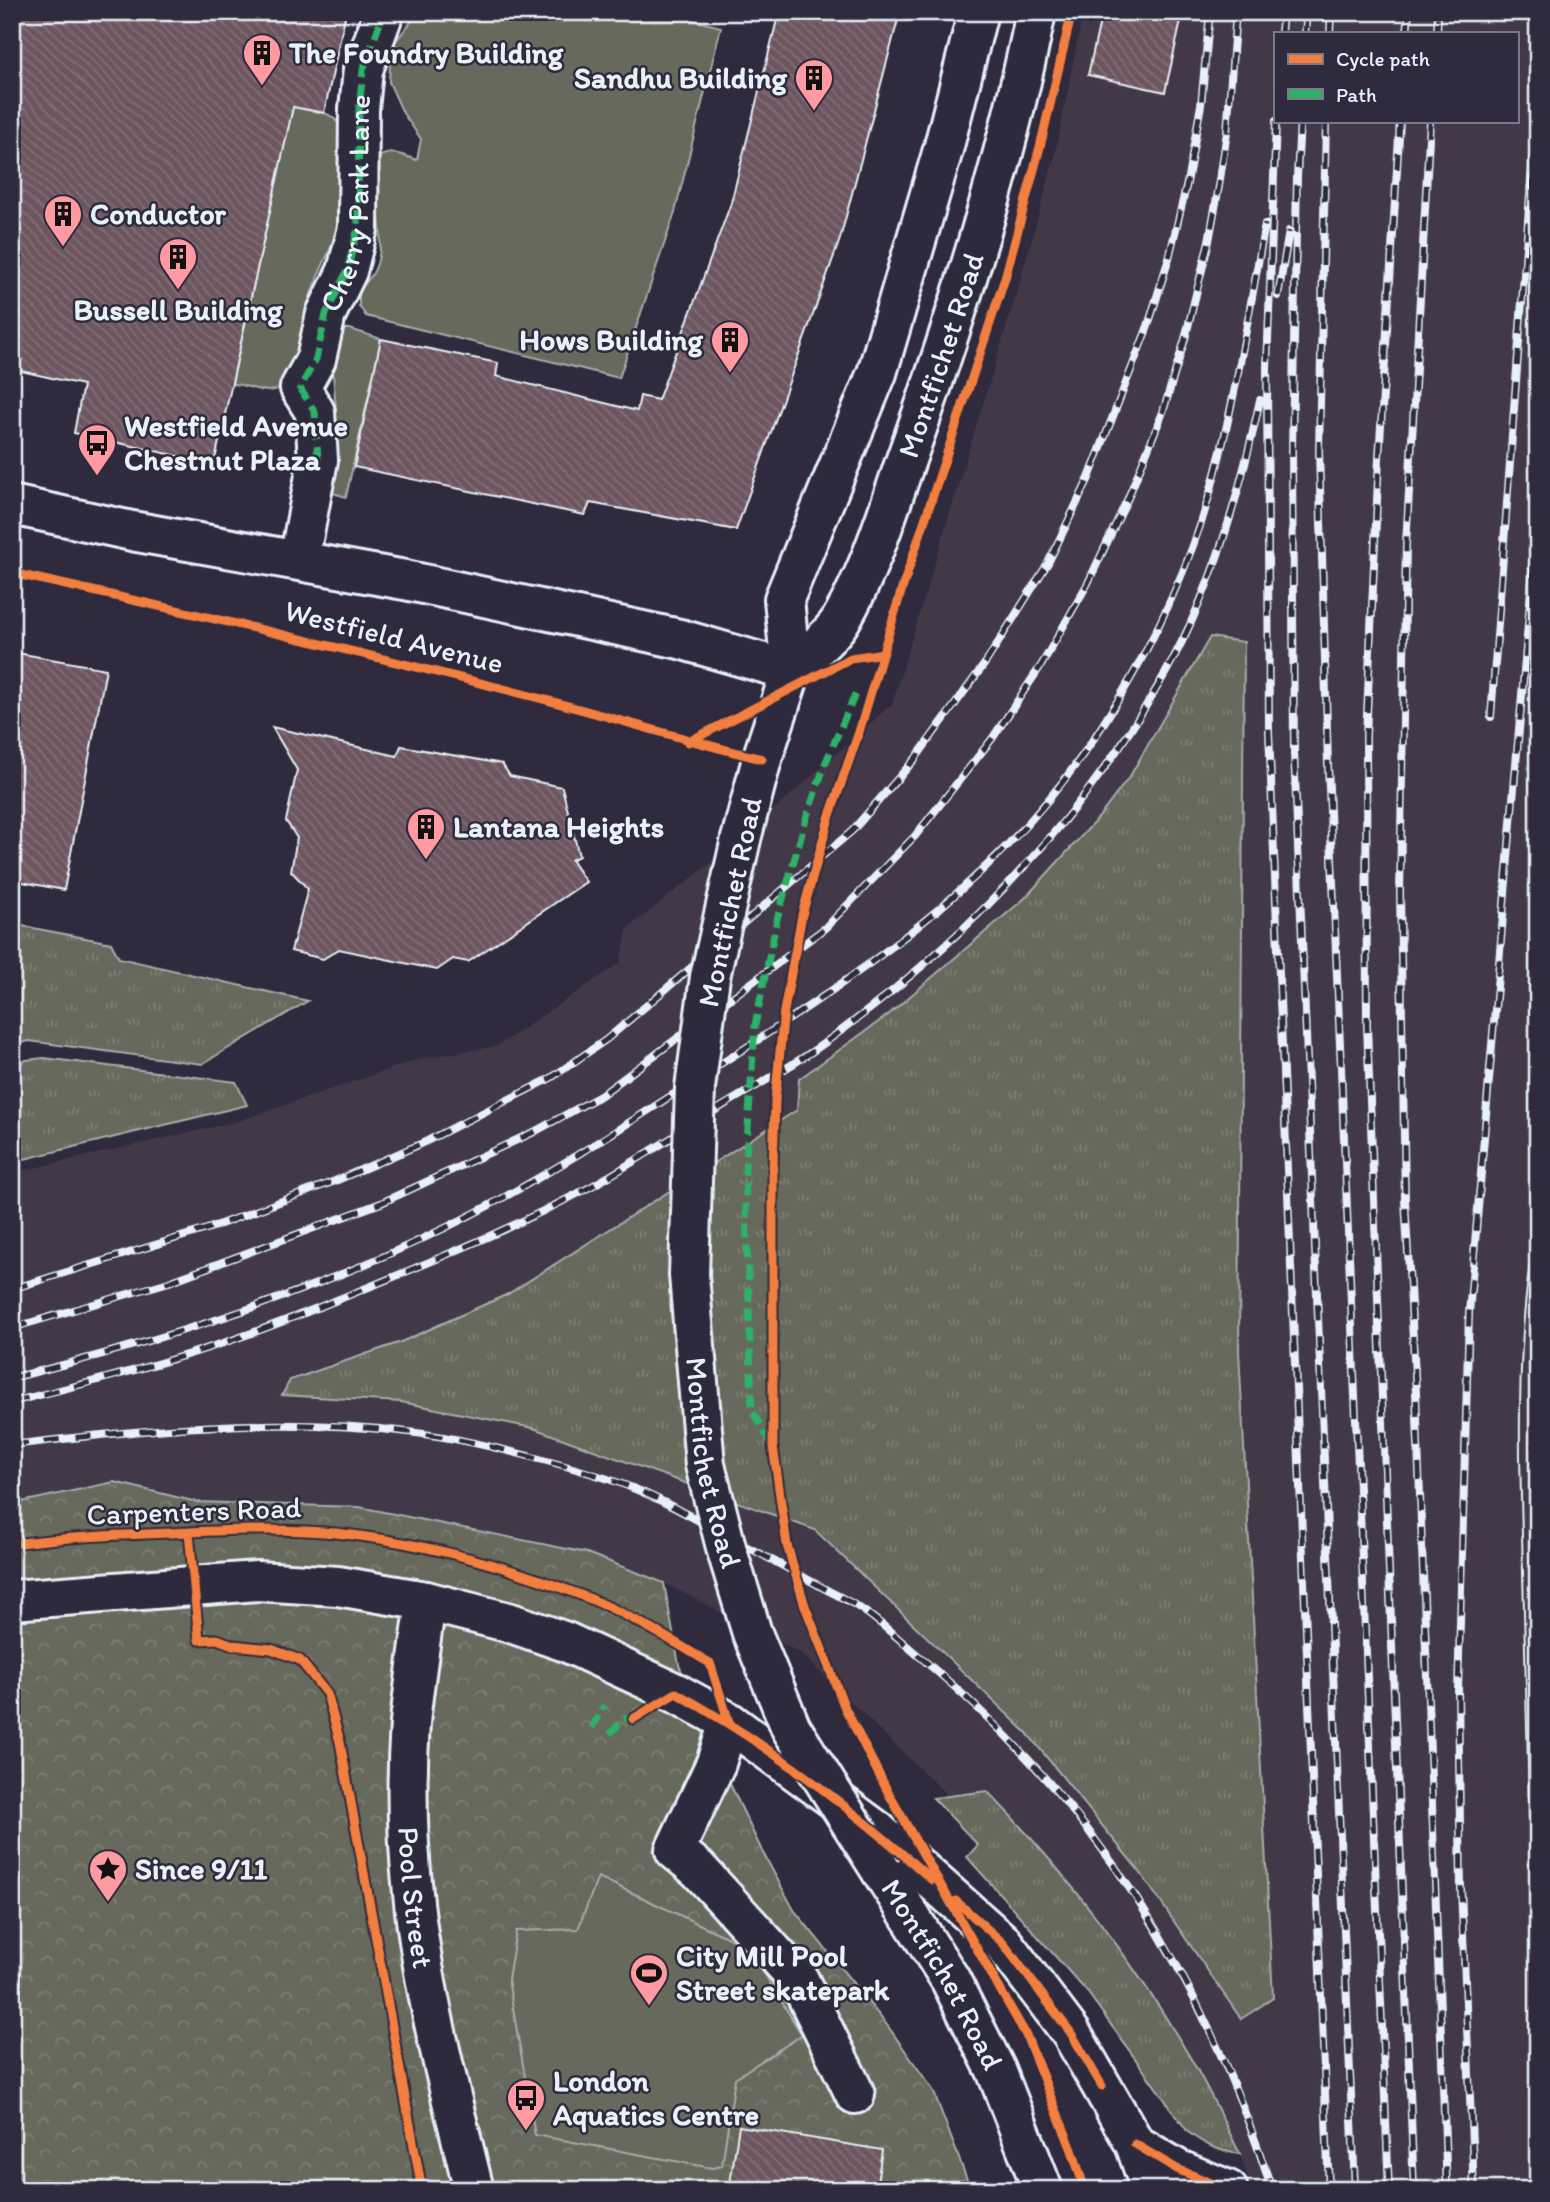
<svg xmlns="http://www.w3.org/2000/svg" width="1550" height="2202" font-family="Itim,sans-serif">
  <style>
    .built { fill: #423747; fill-rule: evenodd }
    .grass { fill: url(#grass-tufts); stroke: #a7adaa; stroke-width: 2 }
    .park { fill: url(#park-crowns); stroke: #a7adaa; stroke-width: 2 }
    .garden { fill: #66695b; stroke: #a7adaa; stroke-width: 2 }
    .building { fill: url(#building-back-hatch); stroke: #e8f1f8; stroke-width: 2 }
    .lines { fill: none; stroke-linecap: round; stroke-linejoin: round }
    .minor-casing { stroke: #e8f1f8; stroke-width: 44 }
    .minor { stroke: #2f2a3d; stroke-width: 38 }
    .tram { stroke: #e8f1f8; stroke-width: 2 }
    .rail-casing { stroke: #e8f1f8; stroke-width: 8 }
    .rail { stroke: #2f2a3d; stroke-width: 5; stroke-dasharray: 16; stroke-linecap: butt }
    .minor-bridge-casing { stroke: #e8f1f8; stroke-width: 44; stroke-linecap: butt }
    .minor-bridge { stroke: #2f2a3d; stroke-width: 38 }
    .quiet { stroke: #2db169; stroke-width: 7; stroke-dasharray: 14 7; stroke-linecap: butt }
    .cycleway-casing { stroke: #2f2a3d; stroke-width: 13 }
    .cycleway { stroke: #f27e40; stroke-width: 9 }
    .labels { text-anchor: middle; stroke-width: 5; stroke-linejoin: round; paint-order: stroke }
    .poi-label { font-size: 30px; font-weight: bold; fill: #e8f1f8; stroke: #2f2a3d; text-anchor: start }
    .street-label { font-size: 30px; fill: #e8f1f8; stroke: #2f2a3d }
  </style>
  <defs>
    <pattern id="grass-tufts" width="24" height="20" patternUnits="userSpaceOnUse" patternTransform="scale(1.75)"><rect width="24" height="20" fill="#66695b"/><path d="M3 7l-1-3M5 7V3M7 7l1-3M15 17l-1-3M17 17v-4M19 17l1-3" fill="none" stroke="#7c7f73"/></pattern>
    <pattern id="park-crowns" width="20" height="18" patternUnits="userSpaceOnUse" patternTransform="scale(1.75)"><rect width="20" height="18" fill="#66695b"/><path d="M2 6a3 3 0 1 1 6 0M12 15a3 3 0 1 1 6 0" fill="none" stroke="#7c7f73"/></pattern>
    <pattern id="building-back-hatch" width="6" height="6" patternUnits="userSpaceOnUse" patternTransform="scale(1.75)"><rect width="6" height="6" fill="#6d565f"/><path d="M-1 5l2 2M0 0l6 6M5-1l2 2" fill="none" stroke="#826f77"/></pattern>
  </defs>
  <rect width="100%" height="100%" fill="#2f2a3d"/>
  <filter id="ink" filterUnits="userSpaceOnUse"><feTurbulence type="fractalNoise" baseFrequency=".0143" numOctaves="2"/><feDisplacementMap in="SourceGraphic" scale="14" xChannelSelector="R" yChannelSelector="G"/><feConvolveMatrix kernelMatrix="1 2 1 2 8 2 1 2 1" color-interpolation-filters="sRGB"/></filter>
  <g filter="url(#ink)">
    <path class="built" d="M1083,12h455v2178h-286l-12,-36 -48,-93 -204,-270 -39,6 -149,-144 -136,-70 -77,-30 -228,-46 -162,-5 -83,-20 -102,22v-331l223,-51 187,-64 75,-12 123,-83 8,-35 113,-89 151,-135 128,-423 34,-122zM1275,33h242v88h-242z"/>
    <path class="grass" d="M1210,637l34,5 -5,709 34,647 -32,21 -101,-147 -113,-139 -212,-203 -282,-102 -132,-26 -119,-7 8,-15 111,-38 107,-48 289,-184 2,-31 89,-64 137,-117 74,-81 31,-41z
      M12,924l99,19 8,15 189,43 -106,63 -173,-23 -17,5z
      M44,1058l192,24 11,23 -235,57v-94l14,-8z
      M987,1791c79,81 147,170 204,268 18,30 33,63 49,95 -22,-3 -35,-9 -52,-22l-100,-139 -121,-136 11,-12 -45,-47z"/>
    <path class="park" d="M114,1482l83,20 162,5 228,46 77,30 15,82 43,102 40,84 32,59 93,115 46,65 38,100h-959v-686z"/>
    <path class="garden" d="M419,12h242l60,15 -46,185 -56,166 -253,-62 -7,-10v-15c5,-7 13,-14 16,-22 13,-28 -1,-75 -3,-106 14,-16 28,-9 45,-3l4,-21 -18,-26 -14,-31 2,-35z
      M293,106c14,3 41,4 46,20 10,27 4,90 -6,116 -7,19 -20,40 -24,60 -5,26 -3,66 -26,84 -15,12 -34,-2 -51,-2z
      M342,329h8l31,10 -35,158 -23,-7 1,-22 12,-58 -5,-60z
      M598,1877l150,70 54,88 -67,43 -13,88 -10,2 -177,-33 -27,-156 8,-48 62,-2z"/>
    <path class="building" d="M12,12h334l-22,101 -31,-6 -79,357 -140,-31 9,-48 -71,-16z
      M779,12h121l-60,227 -104,291 -146,-27 -5,12 -231,-48 27,-128 117,24 -2,13 141,35 3,-15 18,4 73,-197z
      M1102,12h81l-18,80 -77,-17z
      M12,652l94,17 -42,221 -52,-10z
      M272,727l125,29 4,-10 101,18 8,12 52,11 17,69 -8,4 15,22 -118,80 -15,-3 -16,11 -98,-21 -16,10 -32,-8 17,-62 -17,-18 6,-33 -11,-17 11,-51z
      M739,2126l143,24 -6,40h-147z"/>
    <g class="lines">
      <defs>
        <g id="minor">
          <path d="M12,505l120,26 273,49 275,59 111,32"/>
          <path d="M299,560l19,-100 -3,-48 -15,-24 16,-29 10,-45 21,-43 11,-43 1,-119 4,-39 21,-58"/>
          <path id="s1" d="M791,671c15,-15 41,-35 51,-53 30,-52 47,-111 67,-167 50,-140 98,-293 127,-439"/>
          <path d="M741,839l21,-80 29,-88 -7,-72 93,-226 66,-223 35,-138"/>
          <path d="M12,1600l245,-19 81,5 88,15 85,22 55,19 110,51 53,29 146,107 128,114 68,90 64,111 16,46"/>
          <path id="s2" d="M426,1601c-5,40 -12,81 -16,122 -4,55 -3,114 3,170 10,100 37,199 61,297"/>
          <path d="M729,1722l-13,41 -41,87 23,19 101,111 56,114"/>
          <path id="s3" d="M882,1872l68,107 46,91 47,120"/>
          <path d="M1135,2144l42,25 51,21"/>
        </g>
      </defs>
      <use href="#minor" class="minor-casing"/>
      <use href="#minor" class="minor"/>
      <path class="tram" d="M1538,1215c-16,81 -19,161 -18,243l18,689
        M1532,1546l6,-94"/>
      <defs>
        <path id="rail" d="M1281,33l2,-21
          M1305,33l2,-21
          M1330,33l1,-21
          M1407,33l2,-21
          M1437,33l1,-21
          M1276,121l-9,247 2,363 60,1459
          M1300,121l-3,56 -5,273 2,302 61,1438
          M1326,121l-7,330 9,314 61,1425
          M1400,121l-21,337 -13,278 1,290 47,1164
          M1430,121l-24,424 -6,348 5,307 11,192 31,798
          M1278,296l11,-65
          M1491,717l47,-630
          M12,1289l198,-61 125,-47 88,-38 128,-65 56,-39 245,-208 63,-72 71,-97 62,-99 41,-85 59,-152 21,-68 18,-75 14,-78 9,-93
          M12,1328l157,-46 212,-79 153,-71 66,-36 225,-168 90,-92 77,-97 50,-75 46,-81 40,-85 35,-86 22,-73 24,-98 10,-55 8,-54 9,-120
          M12,1378c148,-37 296,-83 433,-150 102,-50 196,-113 291,-174 140,-90 276,-185 366,-328 41,-64 76,-134 100,-206 30,-97 45,-197 63,-296
          M12,1402c80,-20 160,-40 237,-68 48,-17 95,-37 142,-56 68,-28 136,-57 201,-92 40,-22 77,-47 116,-71 38,-24 79,-45 115,-71 139,-100 259,-223 343,-372 47,-84 74,-179 94,-272
          M12,1445c131,-16 264,-29 396,-13 46,5 90,16 135,28 31,8 63,17 92,29 35,14 68,35 101,52 31,16 62,33 93,50 12,6 24,12 35,20 20,14 38,31 56,46 174,144 284,319 352,533
          M1474,2190l-13,-302 -3,-197 11,-378 69,-805"/>
      </defs>
      <use href="#rail" class="rail-casing"/>
      <use href="#rail" class="rail"/>
      <defs>
        <g id="minor-bridge">
          <path id="s4" d="M741,839l-31,138 -15,111 -6,187 16,190 22,86 25,82 39,95 91,144"/>
        </g>
      </defs>
      <use href="#minor-bridge" class="minor-bridge-casing"/>
      <use href="#minor-bridge" class="minor-bridge"/>
      <g class="quiet">
        <path id="s5" d="M318,460l-3,-48 -15,-24 16,-29 10,-45 21,-43 11,-43 1,-119 4,-39 21,-58"/>
        <path d="M771,1443l-19,-32 -7,-239 10,-147 22,-106 29,-100 19,-55 32,-74"/>
        <path d="M592,1728l12,-23"/>
        <path d="M610,1734l14,-16 9,1"/>
      </g>
      <defs>
        <path id="cycleway" d="M1072,12l-32,135 -35,131 -104,314 -42,140 -30,86 -27,97 -18,96 -9,90 -2,68v277l14,99 18,61 40,102 44,86 137,241 46,115 13,40
          M12,573c172,38 344,78 515,122 79,20 156,45 235,64
          M688,742l163,-84 33,-5
          M189,1532l10,108 18,-1 16,6 38,4 29,11 27,34 13,48 82,448
          M12,1544c53,-7 106,-9 159,-11 55,-3 110,-5 165,0 83,9 165,31 242,61 46,17 89,44 132,69l19,59
          M633,1719l43,-26c93,51 177,116 256,187
          M956,1901l47,42 68,90 31,53
          M1135,2144l42,25 51,21"/>
      </defs>
      <use href="#cycleway" class="cycleway-casing"/>
      <use href="#cycleway" class="cycleway"/>
    </g>
  </g>
  <defs>
    <symbol id="building-pin" viewBox="-11 -11 22 30"><path d="M0 17L-7.5 6A9.5 9.5 0 1 1 7.5 6Z" fill="#ff9aa2" stroke="#2f2a3d"/><path d="M-4-6H4V6H1V3H-1V6H-4ZM-2.5-4.3h1.7v1.8h-1.7ZM.8-4.3h1.7v1.8H.8ZM-2.5-1h1.7V.8h-1.7ZM.8-1h1.7V.8H.8Z" fill="#111"/></symbol>
    <symbol id="bus-pin" viewBox="-11 -11 22 30"><path d="M0 17L-7.5 6A9.5 9.5 0 1 1 7.5 6Z" fill="#ff9aa2" stroke="#2f2a3d"/><path d="M-5-6H5V4H4V6H2V4H-2V6H-4V4H-5ZM-3.5-4V0h7V-4ZM-3.5 1.2v1.5H-2V1.2ZM2 1.2v1.5H3.5V1.2Z" fill="#111"/></symbol>
    <symbol id="sight-pin" viewBox="-11 -11 22 30"><path d="M0 17L-7.5 6A9.5 9.5 0 1 1 7.5 6Z" fill="#ff9aa2" stroke="#2f2a3d"/><path d="M0-6L1.8-2.2L6-1.7L2.9 1.2L3.7 5.4L0 3.3L-3.7 5.4L-2.9 1.2L-6-1.7L-1.8-2.2Z" fill="#111"/></symbol>
    <symbol id="stadium-pin" viewBox="-11 -11 22 30"><path d="M0 17L-7.5 6A9.5 9.5 0 1 1 7.5 6Z" fill="#ff9aa2" stroke="#2f2a3d"/><path d="M0-5a6.5 5 0 1 0 0 10a6.5 5 0 1 0 0-10ZM-3.5-1.8h7v3.6h-7Z" fill="#111"/></symbol>
  </defs>
  <g fill-rule="evenodd">
    <use href="#building-pin" x="240" y="31" width="44" height="60"/>
    <use href="#building-pin" x="792" y="56" width="44" height="60"/>
    <use href="#building-pin" x="41" y="192" width="44" height="60"/>
    <use href="#building-pin" x="156" y="235" width="44" height="60"/>
    <use href="#building-pin" x="708" y="318" width="44" height="60"/>
    <use href="#bus-pin" x="75" y="421" width="44" height="60"/>
    <use href="#building-pin" x="404" y="805" width="44" height="60"/>
    <use href="#sight-pin" x="86" y="1847" width="44" height="60"/>
    <use href="#stadium-pin" x="627" y="1951" width="44" height="60"/>
    <use href="#bus-pin" x="504" y="2076" width="44" height="60"/>
  </g>
  <g class="labels">
    <g class="poi-label">
      <text x="289" y="63">The Foundry Building</text>
      <text x="787" y="88" text-anchor="end">Sandhu Building</text>
      <text x="90" y="224">Conductor</text>
      <text x="178" y="320" text-anchor="middle">Bussell Building</text>
      <text x="703" y="350" text-anchor="end">Hows Building</text>
      <text x="124" y="436">Westfield Avenue<tspan x="124" dy="34">Chestnut Plaza</tspan></text>
      <text x="453" y="837">Lantana Heights</text>
      <text x="135" y="1879">Since 9/11</text>
      <text x="676" y="1966">City Mill Pool<tspan x="676" dy="34">Street skatepark</tspan></text>
      <text x="553" y="2091">London<tspan x="553" dy="34">Aquatics Centre</tspan></text>
    </g>
    <g class="street-label">
      <text dy="10" stroke="none"><textPath href="#s5" startOffset="271">Cherry Park Lane</textPath></text>
      <text dy="10" stroke="none"><textPath href="#s1" startOffset="355">Montfichet Road</textPath></text>
      <text transform="translate(394 637) rotate(14)" y="10">Westfield Avenue</text>
      <text transform="translate(730 902) rotate(-78)" y="10">Montfichet Road</text>
      <text dy="10" stroke="none"><textPath href="#s4" startOffset="630">Montfichet Road</textPath></text>
      <text transform="translate(194 1511) rotate(-2)" y="10">Carpenters Road</text>
      <text dy="10" stroke="none"><textPath href="#s2" startOffset="298">Pool Street</textPath></text>
      <text dy="10" stroke="none"><textPath href="#s3" startOffset="119">Montfichet Road</textPath></text>
    </g>
  </g>
  <rect width="1550" height="2202" fill="none" stroke="#2f2a3d" stroke-width="42"/>
  <rect x="21" y="21" width="1508" height="2160" fill="none" stroke="#e8f1f8" stroke-width="2.5" filter="url(#ink)"/>
  <rect x="1274" y="32" width="245" height="91" fill="#2f2a3d" stroke="#797a88" stroke-width="2"/>
  <rect x="1288" y="54" width="35" height="10" fill="#f27e40" stroke="#797a88" stroke-width="2"/>
  <text x="1336" y="66" font-size="21" fill="#e8f1f8">Cycle path</text>
  <rect x="1288" y="89" width="35" height="10" fill="#2db169" stroke="#797a88" stroke-width="2"/>
  <text x="1336" y="102" font-size="21" fill="#e8f1f8">Path</text>
</svg>
